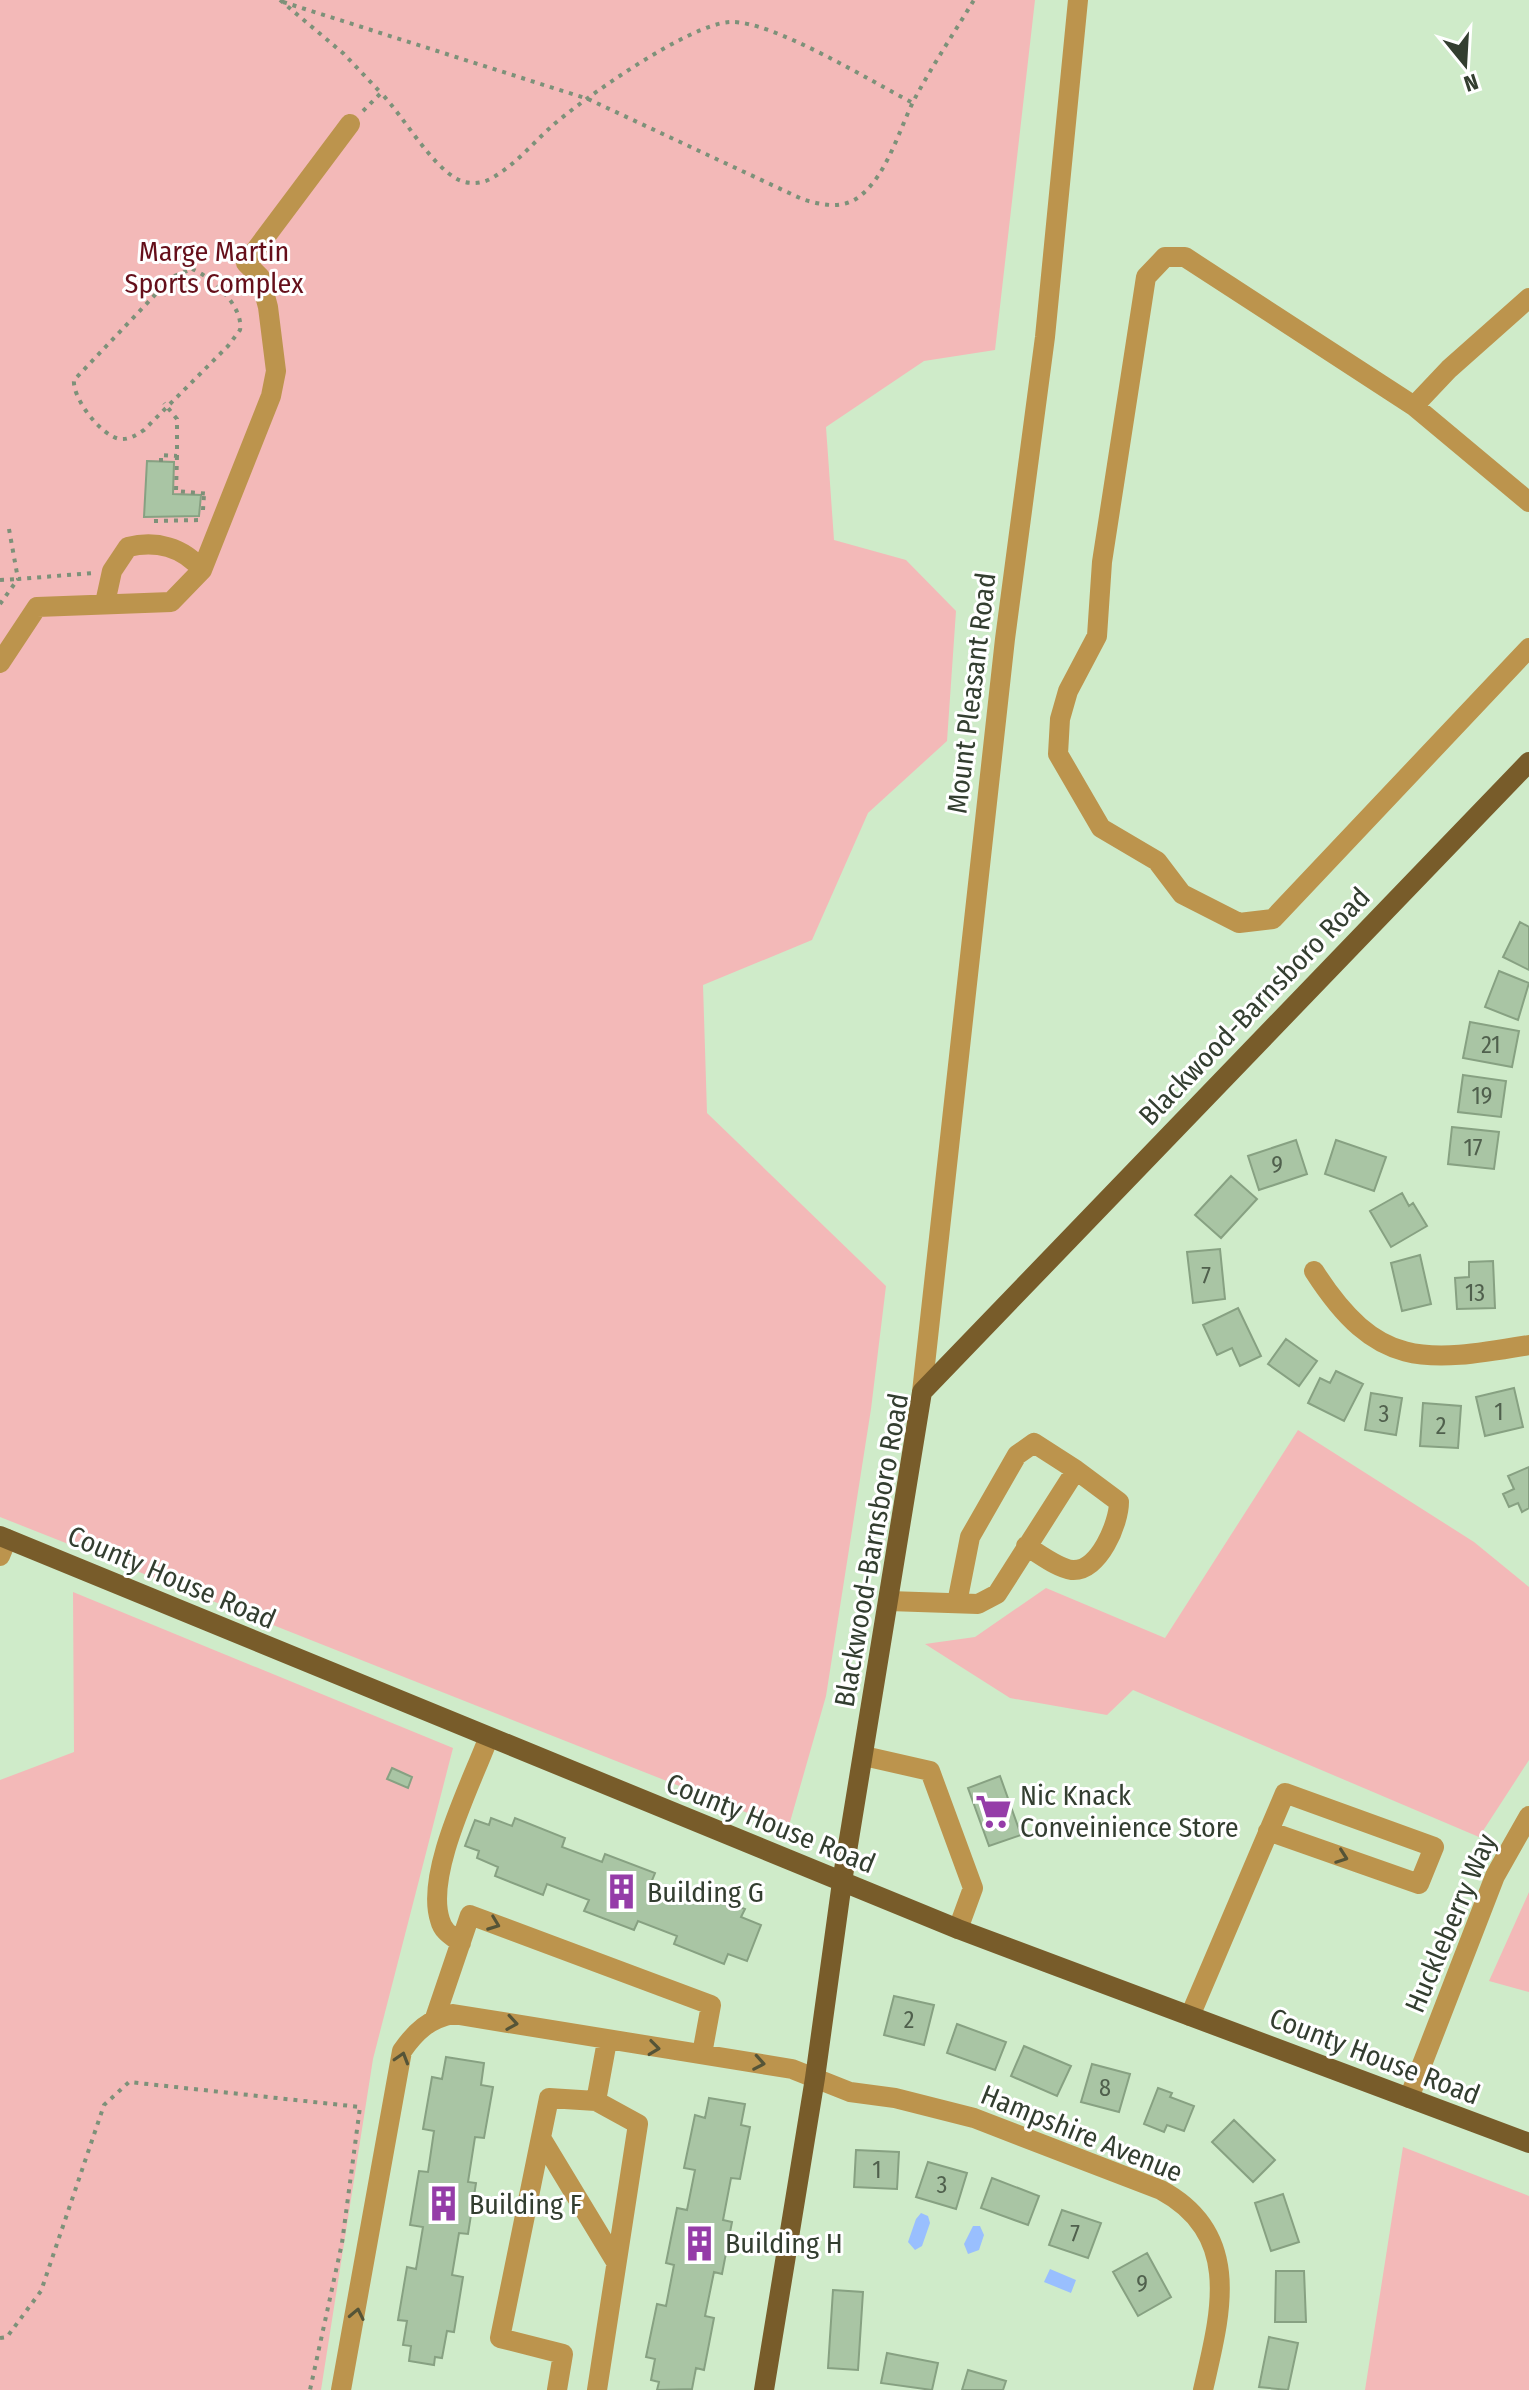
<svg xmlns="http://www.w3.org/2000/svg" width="1529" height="2390" font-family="'Fira Sans Condensed',sans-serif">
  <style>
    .green { fill: #f3b9b8 }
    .water { fill: #99bffe }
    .building { fill: #a9c5a4; stroke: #87a182; stroke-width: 2 }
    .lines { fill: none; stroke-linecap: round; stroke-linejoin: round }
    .path { stroke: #7d9179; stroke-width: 4; stroke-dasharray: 4 6; stroke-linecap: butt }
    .minor { stroke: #bc944d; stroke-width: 20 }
    .major { stroke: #785c2a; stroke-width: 20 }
    .oneway { stroke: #555437 }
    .labels { text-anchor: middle; stroke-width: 6; stroke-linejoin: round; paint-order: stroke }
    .number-label { font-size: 24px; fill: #50604d }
    .park-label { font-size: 28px; fill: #650f1a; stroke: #fff }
    .street-label { font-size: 28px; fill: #333e30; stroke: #fff }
    .poi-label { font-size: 28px; fill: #333e30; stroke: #fff; text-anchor: start }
  </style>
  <rect width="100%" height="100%" fill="#cfebc9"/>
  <path class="green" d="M0,0h1035l-40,350 -71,11 -98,66 8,113 72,20 50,51 -9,130 -79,72 -56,127 -109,45 4,128 179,173 -15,123 -45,287 -38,133 -788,-312z
    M1298,1430l176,112 55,45v173l-50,77 -346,-147 -26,25 -97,-17 -85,-54 50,-7 71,-49 119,50z
    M73,1592l380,156 -80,311 -52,331h-321v-610l74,-28z
    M1529,1892v100l-40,-11z
    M1403,2147l126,49v194h-164z"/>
  <path class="water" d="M921,2213l7,3 2,7 -8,23 -7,4 -7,-8 8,-23z
    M973,2226h7l4,9 -5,15 -11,4 -4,-10z
    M1050,2269l26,11 -5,13 -27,-11z"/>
  <path class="building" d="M147,461l27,1 -1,32 28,1 -2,21 -55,1z
    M1520,922l9,5v43l-26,-13z
    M1499,971l30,12 -11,37 -33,-13z
    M1470,1022l49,9 -7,36 -49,-9z
    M1463,1075l43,6 -5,36 -43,-5z
    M1452,1127l47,5 -5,37 -46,-5z
    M1296,1140l11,34 -48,16 -11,-34z
    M1336,1140l50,17 -12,34 -49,-17z
    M1231,1176l26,23 -36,39 -26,-23z
    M1402,1193l7,13 4,-3 14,23 -36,21 -21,-36z
    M1220,1249l5,50 -32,4 -6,-51z
    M1420,1255l11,49 -29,7 -11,-48z
    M1493,1261l2,47 -38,1 -2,-31 14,-1v-15z
    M1238,1308l23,48 -21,10 -8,-18 -15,7 -14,-30z
    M1286,1339l31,22 -18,25 -31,-22z
    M1336,1371l27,13 -19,37 -36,-18 12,-25 10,5z
    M1514,1388l9,39 -38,9 -9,-39z
    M1371,1393l31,5 -6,37 -31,-5z
    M1423,1403l38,3 -3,42 -38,-2z
    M1529,1467v41l-7,4 -4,-9 -9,4 -6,-13 11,-5 -6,-13z
    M392,1768l20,9 -4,11 -21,-9z
    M1000,1776l21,59 -32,11 -21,-58z
    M491,1818l21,8 3,-8 50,20 -3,9 40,15 3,-8 50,19 -4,10 39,15 4,-9 51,20 -4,8 20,8 -14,36 -19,-7 -4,10 -50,-20 3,-8 -39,-15 -4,9 -50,-19 5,-11 -42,-16 -4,11 -48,-19 3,-9 -21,-9 2,-7 -14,-5 10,-26 14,5z
    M894,1996l40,9 -10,40 -40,-10z
    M957,2024l49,18 -11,28 -48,-17z
    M1024,2046l47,20 -14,30 -46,-20z
    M446,2057l38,6 -3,22 12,2 -9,51 -9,-1 -7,45 8,1 -8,51 -9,-1 -7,42 11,2 -9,55 -7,-1 -5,27 -7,-1 -1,8 -25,-4 2,-15 -8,-1 4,-24 -9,-1 9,-53 9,2 7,-42 -13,-2 9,-54 9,1 6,-41 -11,-2 9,-52 10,2z
    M1092,2064l38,10 -11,38 -38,-10z
    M1158,2088l14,5 -2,4 24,9 -10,25 -17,-6 -3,7 -20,-8z
    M709,2098l36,6 -4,21 9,2 -10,52 -9,-1 -8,42 9,2 -10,52 -8,-2 -9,44 9,2 -10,52 -8,-2 -4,21 -35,1 2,-8 -8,-2 4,-21 -9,-2 11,-53 9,2 8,-41 -8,-2 11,-55 10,2 8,-40 -11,-2 11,-53 10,3z
    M1234,2120l41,40 -22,22 -41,-40z
    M856,2150l43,2 -2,37 -43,-2z
    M928,2162l39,11 -11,36 -40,-12z
    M992,2178l47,18 -11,29 -47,-17z
    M1283,2194l16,48 -28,9 -16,-48z
    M1062,2210l39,13 -13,35 -39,-13z
    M1147,2253l24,44 -33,19 -25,-44z
    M1276,2271h28l2,51h-31z
    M833,2290l30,2 -5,78 -30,-2z
    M1269,2337l29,6 -10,47 -29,-3z
    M887,2353l51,10 -6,27 -51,-7z
    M968,2370l38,11 -3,9h-41z"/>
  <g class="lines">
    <path class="path" d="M280,0l64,54 37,39
      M283,2l305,97 214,100c19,6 41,11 58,-3 27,-21 39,-66 54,-96 18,-34 40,-67 60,-100
      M363,111l18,-18c23,24 49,71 76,86 11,6 25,5 35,-1 23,-13 41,-35 60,-52 32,-28 137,-102 178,-104 42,-2 142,60 183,81
      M192,269c20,8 52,38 48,61l-12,16 -84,84c-8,5 -15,10 -24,9 -19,-3 -48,-41 -46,-59l98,-103z
      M220,290l13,-12
      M177,456l-1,35 34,3
      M161,462v-7l16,1v-37l-13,-16
      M203,510l1,-16
      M154,521l46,-1
      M9,529l9,50 75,-6
      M0,580l18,-1
      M0,604l18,-25
      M0,2338l7,-1 34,-46 63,-186 25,-23 231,25 -18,136 -32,147"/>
    <path class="minor" d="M1414,406l35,-37 80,-71
      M1529,502l-115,-96 -229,-149h-20l-19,20 -44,285 -5,74 -29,55 -8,28 -2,35 43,74 56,33 25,33 57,29 34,-4 256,-271
      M105,603l7,-32 16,-24c28,-7 55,0 74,23
      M0,663l37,-56 134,-5 31,-32 69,-174 5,-25 -8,-64 -8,-30 -14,-14 104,-139
      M1314,1271c63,98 109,92 215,74
      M922,1392l83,-753 40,-302 33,-337
      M1026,1546c14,8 31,22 46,24 27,2 47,-47 47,-68l-43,-32
      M0,1556l7,-17
      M889,1601l89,3 19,-10 79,-124 -42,-27 -17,12 -47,82 -13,66
      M864,1756l66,15 43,117 -15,41
      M461,1943c-9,-7 -18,-11 -21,-23 -15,-46 31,-136 48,-181
      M1190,2016l95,-223 149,54 -15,37 -151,-53
      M435,2018l35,-103 241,90 -9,49
      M1409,2098l86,-222 34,-60
      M596,2101l11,-60
      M541,2138l75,124
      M341,2390l61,-339c14,-20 27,-32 51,-37l339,55 58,23 45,6 79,20 187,72c83,45 59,125 42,200
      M557,2390l6,-36 -63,-16 49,-240 47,3 42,23 -41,266"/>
    <path class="major" d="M0,1536l958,393 571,214
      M764,2390l51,-312 27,-196 80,-490 607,-630"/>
  </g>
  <defs><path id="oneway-chevron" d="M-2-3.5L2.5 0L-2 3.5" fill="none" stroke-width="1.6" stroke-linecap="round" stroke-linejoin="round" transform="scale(2)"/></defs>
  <g class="oneway">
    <use href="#oneway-chevron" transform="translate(1342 1857) rotate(20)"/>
    <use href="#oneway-chevron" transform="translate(494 1924) rotate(21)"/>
    <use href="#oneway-chevron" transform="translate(512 2023) rotate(9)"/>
    <use href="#oneway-chevron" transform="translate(654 2048) rotate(7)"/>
    <use href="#oneway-chevron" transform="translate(402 2058) rotate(-73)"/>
    <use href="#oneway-chevron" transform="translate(759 2063) rotate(10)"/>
    <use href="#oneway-chevron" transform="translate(357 2314) rotate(-78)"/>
  </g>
  <defs>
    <symbol id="supermarket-bare" viewBox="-9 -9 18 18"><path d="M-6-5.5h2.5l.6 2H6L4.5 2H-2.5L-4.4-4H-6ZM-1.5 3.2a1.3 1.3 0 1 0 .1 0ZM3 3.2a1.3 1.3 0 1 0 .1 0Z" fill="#953ca8" stroke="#fff" stroke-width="2.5" paint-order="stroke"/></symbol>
    <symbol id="building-bare" viewBox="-9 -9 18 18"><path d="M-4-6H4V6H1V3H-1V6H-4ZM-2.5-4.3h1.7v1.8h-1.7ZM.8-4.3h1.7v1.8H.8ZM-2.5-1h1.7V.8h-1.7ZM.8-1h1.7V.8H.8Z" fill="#953ca8" stroke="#fff" stroke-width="2.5" paint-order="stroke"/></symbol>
  </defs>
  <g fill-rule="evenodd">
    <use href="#supermarket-bare" x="968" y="1786" width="51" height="51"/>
    <use href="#building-bare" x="596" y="1866" width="51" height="51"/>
    <use href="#building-bare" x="418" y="2178" width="51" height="51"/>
    <use href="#building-bare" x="674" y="2218" width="51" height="51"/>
  </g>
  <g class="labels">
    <g class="number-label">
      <text x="1491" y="1053">21</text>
      <text x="1482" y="1104">19</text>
      <text x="1473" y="1156">17</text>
      <text x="1277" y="1173">9</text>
      <text x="1206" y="1284">7</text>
      <text x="1475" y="1301">13</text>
      <text x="1499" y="1420">1</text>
      <text x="1384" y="1422">3</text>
      <text x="1441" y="1434">2</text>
      <text x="909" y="2028">2</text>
      <text x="1105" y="2096">8</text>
      <text x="877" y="2178">1</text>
      <text x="942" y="2193">3</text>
      <text x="1075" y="2242">7</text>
      <text x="1142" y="2292">9</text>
    </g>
    <g class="park-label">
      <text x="214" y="261">Marge Martin<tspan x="214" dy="32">Sports Complex</tspan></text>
    </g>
    <g class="street-label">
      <text transform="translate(971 693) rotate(-83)" y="10">Mount Pleasant Road</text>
      <text transform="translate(1254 1006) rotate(-46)" y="10">Blackwood-Barnsboro Road</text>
      <text transform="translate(871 1550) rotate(-80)" y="10">Blackwood-Barnsboro Road</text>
      <text transform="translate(172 1577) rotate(23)" y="10">County House Road</text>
      <text transform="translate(771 1823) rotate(22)" y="10">County House Road</text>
      <text transform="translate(1450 1923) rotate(-67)" y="10">Huckleberry Way</text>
      <text transform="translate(1375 2056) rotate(21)" y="10">County House Road</text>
      <text transform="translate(1082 2133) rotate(22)" y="10">Hampshire Avenue</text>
    </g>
    <g class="poi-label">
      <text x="1020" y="1805">Nic Knack<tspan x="1020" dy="32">Conveinience Store</tspan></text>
      <text x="647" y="1902">Building G</text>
      <text x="469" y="2214">Building F</text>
      <text x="725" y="2253">Building H</text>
    </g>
  </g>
  <g transform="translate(1465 64) rotate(162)" stroke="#ffffff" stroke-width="6" paint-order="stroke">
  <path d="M0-6L14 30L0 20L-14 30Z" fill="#333e30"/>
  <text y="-12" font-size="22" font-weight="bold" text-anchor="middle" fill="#333e30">N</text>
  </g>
</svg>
